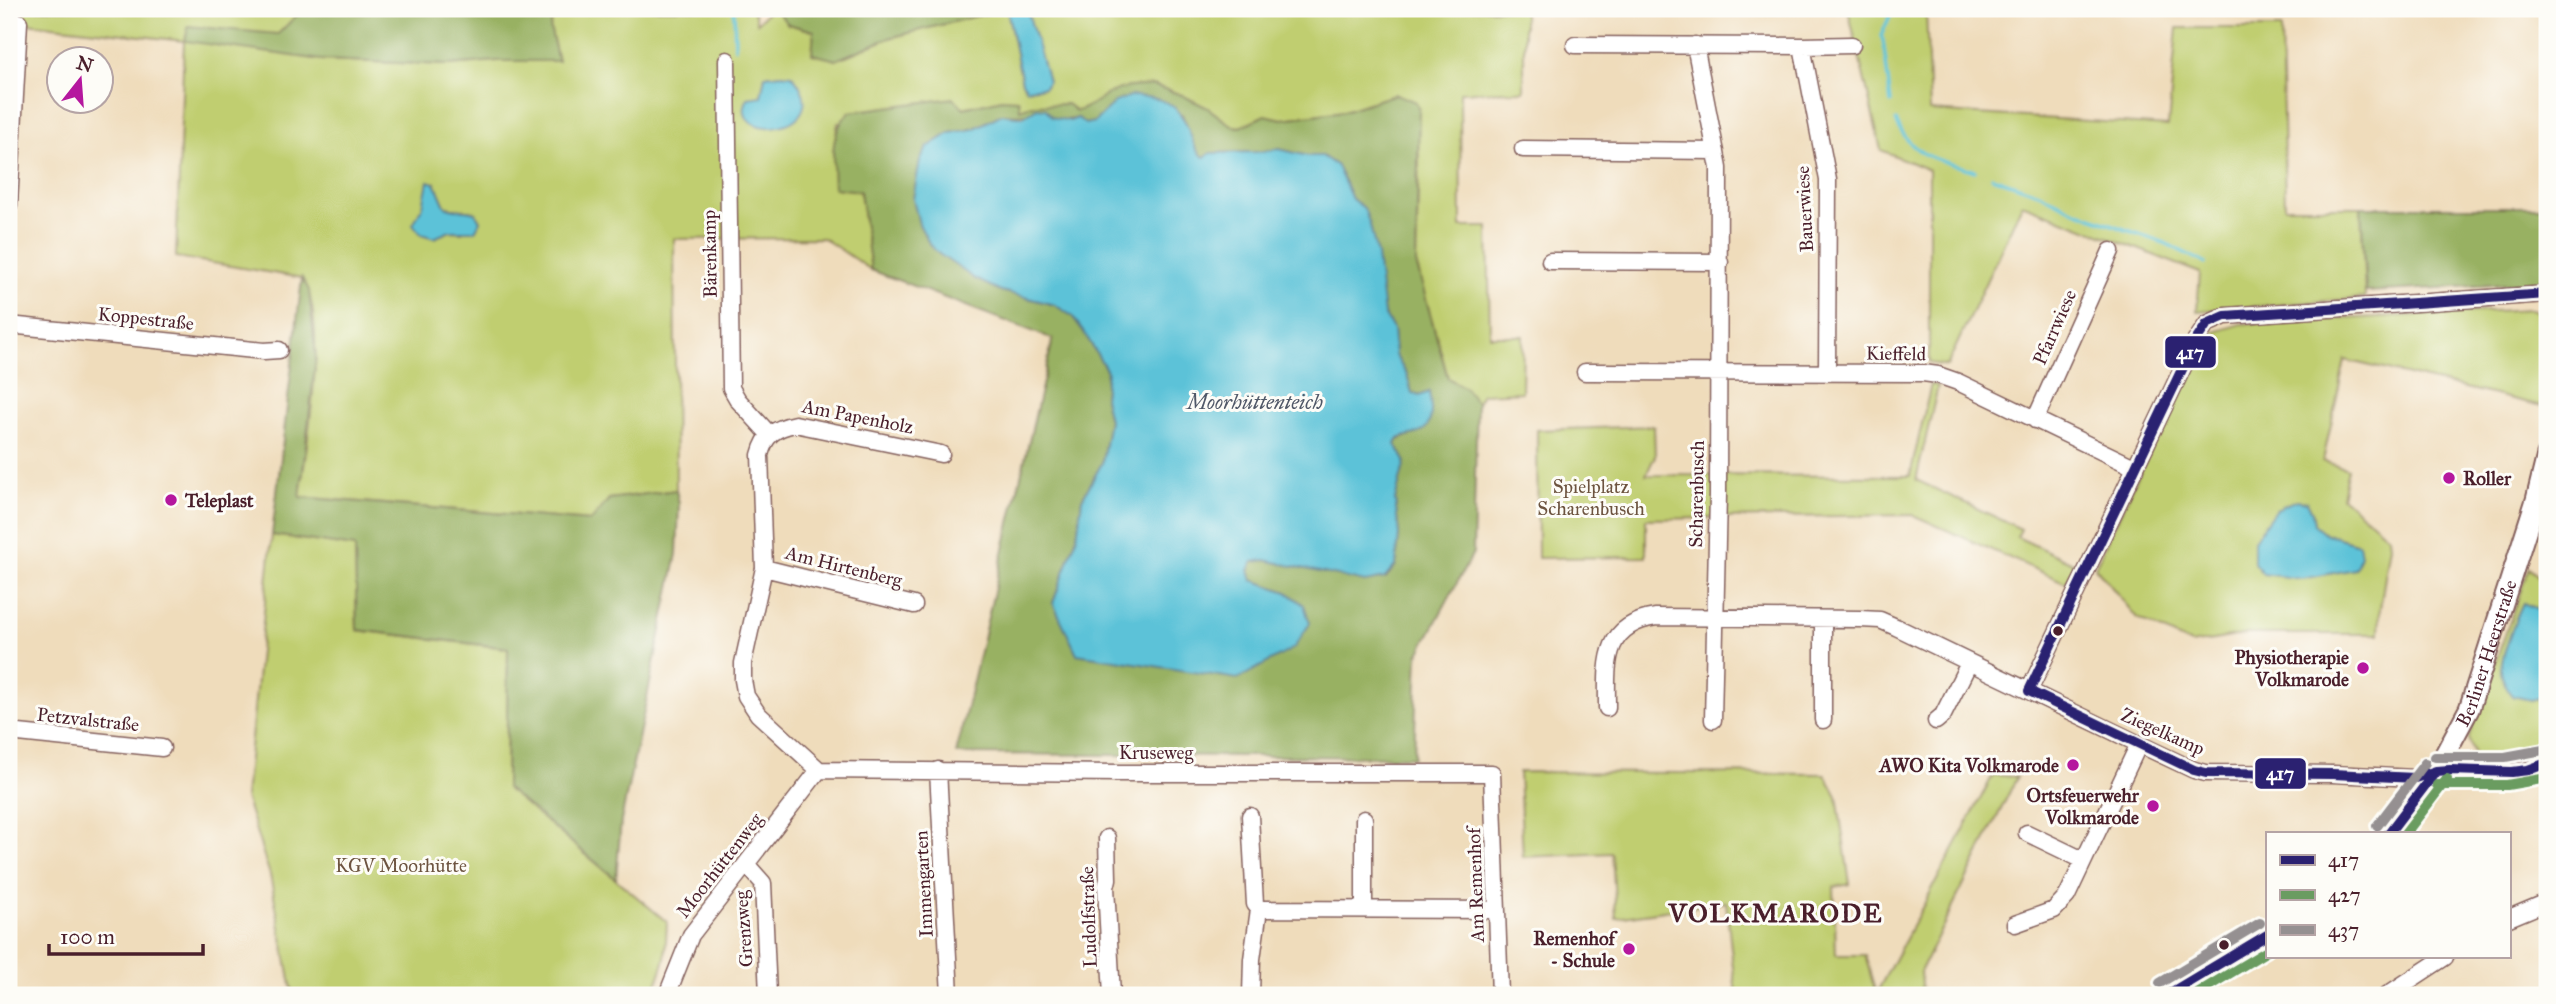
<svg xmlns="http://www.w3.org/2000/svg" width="2556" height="1004" font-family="'IM FELL Great Primer',serif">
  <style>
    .green { fill: #c0ce70; stroke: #85764e; stroke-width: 2; fill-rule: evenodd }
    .forest { fill: #98b162; stroke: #716846; stroke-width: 2; fill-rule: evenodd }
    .water { fill: #5bc2d8; stroke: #527082; stroke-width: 2 }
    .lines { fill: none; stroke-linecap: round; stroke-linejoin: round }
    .stream { stroke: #5bc2d8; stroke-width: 3.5 }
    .minor-casing { stroke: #84615d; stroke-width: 19 }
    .major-casing { stroke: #84615d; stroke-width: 23 }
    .minor { stroke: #fff; stroke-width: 16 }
    .major { stroke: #fff; stroke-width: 19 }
    .bus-1-casing { stroke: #fdfcf7; stroke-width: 16 }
    .bus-2-casing { stroke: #fdfcf7; stroke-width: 16 }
    .bus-3-casing { stroke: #fdfcf7; stroke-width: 16 }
    .bus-1 { stroke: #2b2171; stroke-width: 10 }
    .bus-2 { stroke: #6a9c61; stroke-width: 10 }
    .bus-3 { stroke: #959091; stroke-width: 10 }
    .poi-dot { fill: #b5179e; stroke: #fdfcf7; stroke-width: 2.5 }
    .bus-dot { fill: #4a1f2b; stroke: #fdfcf7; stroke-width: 2.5 }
    .labels { text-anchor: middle; stroke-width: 6; stroke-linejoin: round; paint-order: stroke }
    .street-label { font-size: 19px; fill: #4a1f2b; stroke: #fdfcf7 }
    .poi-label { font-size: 19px; font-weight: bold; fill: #4a1f2b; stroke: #fdfcf7; text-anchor: end }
    .park-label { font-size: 19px; fill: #6d5440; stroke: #fdfcf7 }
    .water-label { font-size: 21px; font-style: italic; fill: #505868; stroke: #fdfcf7 }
    .district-label { font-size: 26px; font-weight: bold; letter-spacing: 2px; fill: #4a1f2b; stroke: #fdfcf7 }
    .line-badge { stroke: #fdfcf7; stroke-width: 2.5 }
    .badge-label { font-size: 19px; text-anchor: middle; font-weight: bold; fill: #fff }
  </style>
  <rect width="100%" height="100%" fill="#fdfcf7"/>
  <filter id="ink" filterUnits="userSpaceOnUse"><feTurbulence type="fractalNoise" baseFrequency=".0143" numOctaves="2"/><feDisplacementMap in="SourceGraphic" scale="14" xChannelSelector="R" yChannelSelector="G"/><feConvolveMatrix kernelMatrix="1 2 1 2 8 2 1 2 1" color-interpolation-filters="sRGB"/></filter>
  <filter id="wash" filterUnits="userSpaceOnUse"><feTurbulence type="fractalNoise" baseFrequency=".00686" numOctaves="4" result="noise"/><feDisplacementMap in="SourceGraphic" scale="28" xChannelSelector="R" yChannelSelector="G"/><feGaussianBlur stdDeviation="1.57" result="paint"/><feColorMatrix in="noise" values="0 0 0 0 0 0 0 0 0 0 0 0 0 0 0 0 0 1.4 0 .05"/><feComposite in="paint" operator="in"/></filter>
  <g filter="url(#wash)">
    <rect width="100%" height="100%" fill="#efdcbb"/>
    <path class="green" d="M9,9h294l-10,11 28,40 128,5 48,-4h61l-8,-34 6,-18h197l4,14 13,-14h5l13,15 26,7 22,29 53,-22 107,-27 1,-2h10l15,73 5,7 18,-2 2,-6 -20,-72h497v82l-64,1 1,135h27l2,109h33l-1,56 -40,2 -5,9 -12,-15 -17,-10 -32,-115 3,-102 -3,-59 -20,-8 -52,17 -62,8 -17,-4 -25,12 -8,-1 -24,-18 -39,-18 -57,2 -25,17 -11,2 -9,-7 -47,5 -18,-10 -39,9 -125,15 -5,30 27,38 11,79 -48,-32 -149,1 2,251 -67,9 -17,22 -292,-24c6,-53 30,-174 2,-219l-126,-21 8,-216 -175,-20zM782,74l-35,43 14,-21 4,-20zM435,183l10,23c10,4 19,2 30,6l5,9 -18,11 -12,-1 -16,7 -13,-4 -4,-17z
      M1848,9h78l4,102 238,15 9,-98h104l4,179h76l4,91 -168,13 3,-38 -178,-69 -75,162 -18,-3v-193l-48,-20z
      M2532,309l15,9 -5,88 -197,-46 -22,101 25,8 -6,28 47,40 1,9 -10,62 -1,26h-132l-56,10 -54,-26 -42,-51 104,-220 12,-14 30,-9zM2312,512l2,13 12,9 33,10 -105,-4z
      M1931,384l7,2 -22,94 105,49 -4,8 58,27 -9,19 -153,-68 -267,4v38l-108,1 -1,-128 117,-4 1,30 -9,19 264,1z
      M272,535l83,12 2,83 151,18 -2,140 161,134 -2,37 -12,36h-360l-23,-120 -25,-78z
      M2529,568l18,16v34l-9,-9 -15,-6 -6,12 -16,56 29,29 17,-4v62c-23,8 -48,10 -71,1l-8,-20z
      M1519,772l306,2 12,22 13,88 -16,3 2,68h29l11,39 117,-219 24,2 -97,195 2,23h-186l-10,-93 -110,16 -4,-65 -89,4z"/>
    <path class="forest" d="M303,9h49l-1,2 11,2 3,-4h191l-6,18 8,34h-61l-48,4 -128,-5 -136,-19 3,-15 90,8z
      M775,9h222v2l-108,27 -53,22 -24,-6 2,-23 -26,-7z
      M1153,85l29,10 26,13 24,18 8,1 25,-12 17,4 62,-8 52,-17 20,8 3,7 -3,154 32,115 17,10 12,15 -4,150 -55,102 -4,102 -458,-3 97,-415 -182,-69 -11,-79 -26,-3c-1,-28 -5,-55 15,-76l104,-14 11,10 38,-9 17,1 1,9 11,-4 36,-1 9,7c15,-3 23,-13 36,-19 13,-6 27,-6 41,-7zM1002,114c11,1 19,1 29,0 16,-1 31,10 47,4l7,6 9,-2 9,-7 79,-1 15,39 7,4 7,-4 45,-1 23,-3 29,7h14l15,10 15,33 12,9 20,106 9,15 2,26 12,20 5,18 7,3 10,-3 -7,38 -24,9 -2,5 9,16 -10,39 4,34 -3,31 -10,13 -121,-18 -12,2 -4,8 3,10 35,12 -234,11 24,-66 5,-38 20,-36 7,-43 -5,-22 3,-27 -23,-39 -12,-16 -17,-11 -54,-14 -26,-12 -45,-34 -11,-22 9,-76 22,-14 23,-4z
      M2361,207h186v75l-181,10z
      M302,278l7,12 7,67 -16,140 291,24 18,-22 67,-9 3,14 -2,50 -56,267 -5,58 -110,-91 2,-140 -151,-18 -2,-83 -83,-12z"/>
    <path class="water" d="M1007,9h20l21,72 -3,6 -18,2 -5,-7z
      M782,74l10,1c50,58 -68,70 -44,23l13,-2 4,-20z
      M1130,96c37,1 50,7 62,43 3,8 4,13 12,18l7,-4 45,-1 23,-3 29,7h14l15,10 15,33 12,9 6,17 7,30 7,59 9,15 2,26 12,20 5,18 7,3 10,-4c2,13 6,32 -8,40 -7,3 -16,4 -23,7l-2,6 9,16 -10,39 4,34 -3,31 -11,13 -20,4 -100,-22 -12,2 -4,8 3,10 35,12 17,13 6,18 -16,25 -56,31 -161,-25 -24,-51 24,-66 5,-38 20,-36 7,-43 -5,-22 3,-27 -23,-39 -12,-16 -17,-11 -54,-14 -26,-12 -36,-25 -9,-9 -11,-21 -6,-25 7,-39 8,-13 22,-14 23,-4 29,-15 21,3 14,-9 9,1 6,8 18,4 8,-3 7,6 9,-2 21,-20z
      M428,181l7,2 10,23c10,5 19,2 30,6l5,9 -5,10h-25l-16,7 -13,-4 -8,-10 10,-18z
      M2296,500l11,2 5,10 2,12 12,10 33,10 2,12 -6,13 -53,10 -39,-5 -9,-11v-23l22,-31z
      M2523,603l15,6 9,9v78l-17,4 -17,-4c-5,-7 -12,-16 -12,-25 -1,-11 16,-56 22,-68z"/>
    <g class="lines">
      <path class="stream" d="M734,9l1,39
        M1891,103l-8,-63 -2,-4 12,-27
        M1896,121c17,38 42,38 79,50
        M1992,177l47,16 34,17 45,17 47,16 40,20"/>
    </g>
  </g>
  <g filter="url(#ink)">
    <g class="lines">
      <defs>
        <path id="minor" d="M1575,45l227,1 26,134 -1,193
          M1695,45l24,123 -1,327 -5,225
          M1802,46l50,-1
          M727,60l4,328 7,12 31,34
          M1523,149l193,2
          M9,205l10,-183
          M1550,261l170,1
          M9,325l255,26 15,-1
          M1585,372l338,1 15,2 20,7 178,86
          M2035,420l76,-169
          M764,568l150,37
          M1823,619v101
          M2029,691l166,-349 12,-18 18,-8 322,-22
          M1607,708c0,-43 -5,-83 49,-91l204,2 20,1 16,7 243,117 55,26 12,3 127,1 82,4 21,-7 14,-1 62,2 16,-2 19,-7
          M1936,721l7,-6 26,-52
          M9,732l153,16
          M819,770l301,3h372l8,222
          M819,770l-61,-56 -12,-18 -3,-16v-17l21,-95 -4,-113c5,-20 15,-27 35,-31l146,30
          M938,770l12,225
          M1250,816l5,88 4,5 -7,50 -1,36
          M1364,819v90
          M2027,833l56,27
          M1107,838l1,41 -2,8 6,108
          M747,865l16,18 5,112
          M1259,909l238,1
          M2509,918l38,-16
          M2015,924l39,-14 13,-14 72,-152
          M667,995l24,-60 128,-165
          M2387,995l58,-38"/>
        <g id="major">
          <path id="s1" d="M2388,834l48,-63 33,-62 67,-209 11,-45"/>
          <path d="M2167,995l100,-60"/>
        </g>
      </defs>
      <use href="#minor" class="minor-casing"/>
      <use href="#major" class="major-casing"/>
      <use href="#minor" class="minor"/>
      <use href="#major" class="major"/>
      <defs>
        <path id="bus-1" d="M2029,691l166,-349 12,-18 18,-8 322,-22
          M2029,691l165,79 12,3 127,1 82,4 21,-7 14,-1 62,2 16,-2 19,-7
          M2388,834l48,-63
          M2167,995l100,-60"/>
        <path id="bus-2" d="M2437,785h70l40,-7
          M2405,834l42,-55
          M2194,995l73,-44"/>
        <path id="bus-3" d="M2435,757h70l38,-7
          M2377,826l48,-63
          M2160,983l100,-60"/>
      </defs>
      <use href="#bus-1" class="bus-1-casing"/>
      <use href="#bus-2" class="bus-2-casing"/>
      <use href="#bus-3" class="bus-3-casing"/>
      <use href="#bus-1" class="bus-1"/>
      <use href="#bus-2" class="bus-2"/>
      <use href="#bus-3" class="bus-3"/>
    </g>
  </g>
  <g class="poi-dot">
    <circle cx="2449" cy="478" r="7"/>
    <circle cx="171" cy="500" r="7"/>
    <circle cx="2363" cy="668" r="7"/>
    <circle cx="2073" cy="765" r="7"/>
    <circle cx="2153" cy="806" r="7"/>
    <circle cx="1629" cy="949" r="7"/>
  </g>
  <g class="bus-dot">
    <circle cx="2058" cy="631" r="6"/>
    <circle cx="2224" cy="945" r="6"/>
  </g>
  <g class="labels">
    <g class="street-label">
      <text transform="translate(1804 209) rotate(-93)" y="7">Bauerwiese</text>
      <text transform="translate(709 254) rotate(-91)" y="7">Bärenkamp</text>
      <text transform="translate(146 318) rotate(6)" y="7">Koppestraße</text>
      <text transform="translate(2054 327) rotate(-66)" y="7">Pfarrwiese</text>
      <text transform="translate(1896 353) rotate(1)" y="7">Kieffeld</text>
      <text transform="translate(858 416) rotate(11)" y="7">Am Papenholz</text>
      <text transform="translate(1696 494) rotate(-89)" y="7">Scharenbusch</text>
      <text transform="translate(844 566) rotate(14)" y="7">Am Hirtenberg</text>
      <text dy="7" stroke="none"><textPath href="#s1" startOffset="208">Berliner Heerstraße</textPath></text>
      <text transform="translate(88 719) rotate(6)" y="7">Petzvalstraße</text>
      <text transform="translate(2163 731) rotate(24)" y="7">Ziegelkamp</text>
      <text x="1156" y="759">Kruseweg</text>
      <text transform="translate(719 865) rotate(-52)" y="7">Moorhüttenweg</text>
      <text transform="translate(923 884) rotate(-93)" y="7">Immengarten</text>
      <text transform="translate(1475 885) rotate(-92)" y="7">Am Remenhof</text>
      <text transform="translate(1088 917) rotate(-92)" y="7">Ludolfstraße</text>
      <text transform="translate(743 929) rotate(-94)" y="7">Grenzweg</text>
    </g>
    <g class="poi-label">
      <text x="2463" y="485" text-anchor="start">Roller</text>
      <text x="185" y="507" text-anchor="start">Teleplast</text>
      <text x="2349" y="664">Physiotherapie<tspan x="2349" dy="22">Volkmarode</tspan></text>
      <text x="2059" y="772">AWO Kita Volkmarode</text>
      <text x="2139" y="802">Ortsfeuerwehr<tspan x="2139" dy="22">Volkmarode</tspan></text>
      <text x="1615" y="945">Remenhof<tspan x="1615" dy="22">- Schule</tspan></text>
    </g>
    <g class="park-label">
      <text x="1591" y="493">Spielplatz<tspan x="1591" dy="22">Scharenbusch</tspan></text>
      <text x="401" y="872">KGV Moorhütte</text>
    </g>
    <g class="water-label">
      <text x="1255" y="409">Moorhüttenteich</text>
    </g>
    <g class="district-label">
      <text x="1776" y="922">VOLKMARODE</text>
    </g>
  </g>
  <g class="line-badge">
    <rect x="2164" y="335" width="53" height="34" rx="7" fill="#2b2171"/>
    <rect x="2254" y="757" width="53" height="33" rx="7" fill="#2b2171"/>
  </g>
  <g class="badge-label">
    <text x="2190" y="359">417</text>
    <text x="2280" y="780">417</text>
  </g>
  <rect width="2556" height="1004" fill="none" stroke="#fdfcf7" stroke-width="35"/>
  <rect x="2266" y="832" width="245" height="126" fill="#fdfcf7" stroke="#b5a4a5" stroke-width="2"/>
  <rect x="2280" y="855" width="35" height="10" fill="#2b2171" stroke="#b5a4a5" stroke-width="2"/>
  <text x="2328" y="867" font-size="21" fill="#4a1f2b">417</text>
  <rect x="2280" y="890" width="35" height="10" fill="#6a9c61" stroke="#b5a4a5" stroke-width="2"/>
  <text x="2328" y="902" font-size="21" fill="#4a1f2b">427</text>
  <rect x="2280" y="925" width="35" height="10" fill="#959091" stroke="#b5a4a5" stroke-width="2"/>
  <text x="2328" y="937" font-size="21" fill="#4a1f2b">437</text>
  <g transform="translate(80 80) rotate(17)"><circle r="33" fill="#fdfcf7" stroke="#b5a4a5" stroke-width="2"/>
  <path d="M0-5L12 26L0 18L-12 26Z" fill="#b5179e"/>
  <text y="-10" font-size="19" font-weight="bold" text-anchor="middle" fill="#4a1f2b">N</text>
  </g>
  <path d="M49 944v10h154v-10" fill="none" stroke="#4a1f2b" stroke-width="3.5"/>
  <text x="60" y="944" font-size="21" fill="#4a1f2b" stroke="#fdfcf7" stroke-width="5" paint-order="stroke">100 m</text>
</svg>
